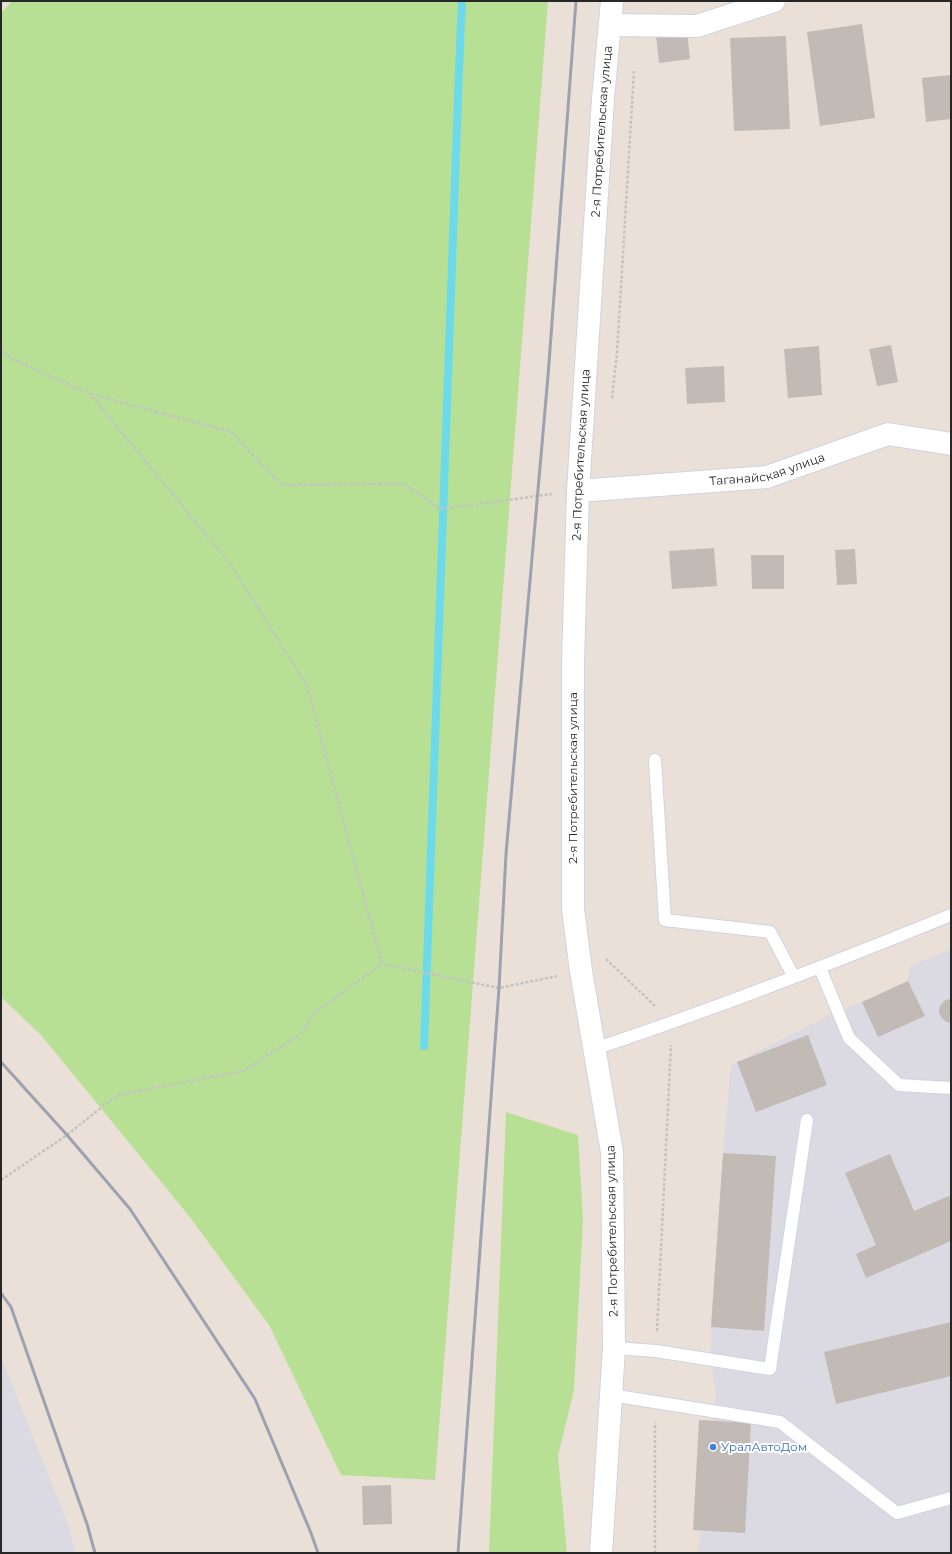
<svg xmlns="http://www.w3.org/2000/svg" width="952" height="1554" font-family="Montserrat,sans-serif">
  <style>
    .industrial { fill: #dbd9e2 }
    .green { fill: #b8e095 }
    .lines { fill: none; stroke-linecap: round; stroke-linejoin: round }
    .stream { stroke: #6cdaeb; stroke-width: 8 }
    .building { fill: #c2bab5 }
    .service-casing { stroke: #ced4e0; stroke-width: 14 }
    .minor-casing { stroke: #ced4e0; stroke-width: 24 }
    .tertiary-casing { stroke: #ced4e0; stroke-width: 24 }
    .path { stroke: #c3c3c3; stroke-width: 2.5; stroke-dasharray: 3 2; stroke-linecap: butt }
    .service { stroke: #fff; stroke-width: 12 }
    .minor { stroke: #fff; stroke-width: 22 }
    .tertiary { stroke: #fff; stroke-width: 22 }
    .rail { stroke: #9ca2b1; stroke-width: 3 }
    .shop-dot { fill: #3f7fe0; stroke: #fff; stroke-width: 1.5 }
    .labels { text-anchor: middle; stroke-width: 4; stroke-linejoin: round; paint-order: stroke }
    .street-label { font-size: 12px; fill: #272727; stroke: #fff }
    .shop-label { font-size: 12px; fill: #366cbe; stroke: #fff; text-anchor: start }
  </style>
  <rect width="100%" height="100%" fill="#eae0d8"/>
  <path class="industrial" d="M951,949v604h-253l18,-160 -5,-33v-33l12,-174 8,-88 107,-54 24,-9 46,-21 2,-15z
    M1,1357l68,170 7,26h-75z"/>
  <path class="green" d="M12,1h536l-113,1479 -94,-5 -72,-150 -80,-109 -148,-181 -40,-38v-984z
    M506,1112l72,23 5,85 -9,170 -16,66 9,97h-78z"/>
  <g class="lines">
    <path class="stream" d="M424,1046l35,-977 3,-68"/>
  </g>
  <path class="building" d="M862,24l13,94 -55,8 -13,-94z
    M687,31l3,28 -31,4 -3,-28z
    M786,36l4,93 -56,2 -4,-93z
    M951,75v44l-25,3 -4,-44z
    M891,345l7,37 -21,4 -8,-37z
    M819,346l3,49 -34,3 -4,-49z
    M724,366l1,36 -38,2 -2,-36z
    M714,548l3,38 -45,3 -3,-38z
    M855,549l2,35 -20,1 -2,-35z
    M751,555h33v34h-32z
    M908,981l17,35 -47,21 -16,-35z
    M949,999h2l-1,24 -5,-2 -4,-4 -2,-5 1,-6 4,-5z
    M808,1035l19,50 -71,27 -19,-50z
    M723,1153l53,3 -12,175 -53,-4z
    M890,1154l24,57 37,-16v46l-85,37 -10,-24 20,-9 -31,-72z
    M951,1322v54l-115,28 -12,-52z
    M699,1420l52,3 -6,110 -52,-3z
    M391,1485l1,39 -29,1 -1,-39z"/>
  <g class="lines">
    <defs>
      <path id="service" d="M655,760l10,160 105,12 24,45
        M820,968l29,70 50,47 52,3
        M594,1049c121,-40 239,-86 357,-134
        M614,1348l42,3 114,18 37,-249
        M611,1395l169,27 117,91 54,-15"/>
      <g id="minor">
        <path d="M610,25l87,1 77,-25"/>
        <path id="s1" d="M578,491l189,-14 121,-43 63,10"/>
      </g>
      <g id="tertiary">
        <path id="s2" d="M601,1553l13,-205 -2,-196 -31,-181 -8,-62v-246l5,-172 25,-392 9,-98"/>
      </g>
    </defs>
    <use href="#service" class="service-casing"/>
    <use href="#minor" class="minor-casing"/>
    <use href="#tertiary" class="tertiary-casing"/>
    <path class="path" d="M1,348l9,10 80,36 141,171 76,121 75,278 117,24 58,-12
      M91,394l140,38 51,53 122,-1 36,25 112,-15
      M612,398l5,-45 17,-282
      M606,959l50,48
      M1,1180l66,-45 50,-40 127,-24 57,-37 12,-20 69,-50
      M657,1331l14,-286
      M655,1553v-131"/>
    <use href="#service" class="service"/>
    <use href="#minor" class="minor"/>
    <use href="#tertiary" class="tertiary"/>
    <path class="rail" d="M1,1062l66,73 63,74 125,190 56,134 7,20
      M1,1293l10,14 76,217 8,29
      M458,1553l41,-565 7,-134 42,-478 28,-375"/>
  </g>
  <circle class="shop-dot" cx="713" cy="1447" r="4"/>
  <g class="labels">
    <g class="street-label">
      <text dy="4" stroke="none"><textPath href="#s2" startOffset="1426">2-я Потребительская улица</textPath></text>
      <text dy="4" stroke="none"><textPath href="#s2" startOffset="1102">2-я Потребительская улица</textPath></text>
      <text dy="4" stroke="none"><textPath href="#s1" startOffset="191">Таганайская улица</textPath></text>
      <text transform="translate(573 778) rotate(-90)" y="4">2-я Потребительская улица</text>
      <text transform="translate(612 1231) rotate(-91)" y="4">2-я Потребительская улица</text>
    </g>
    <g class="shop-label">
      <text x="721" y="1451">УралАвтоДом</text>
    </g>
  </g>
  <rect width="952" height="1554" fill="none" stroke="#272727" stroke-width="4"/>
</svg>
